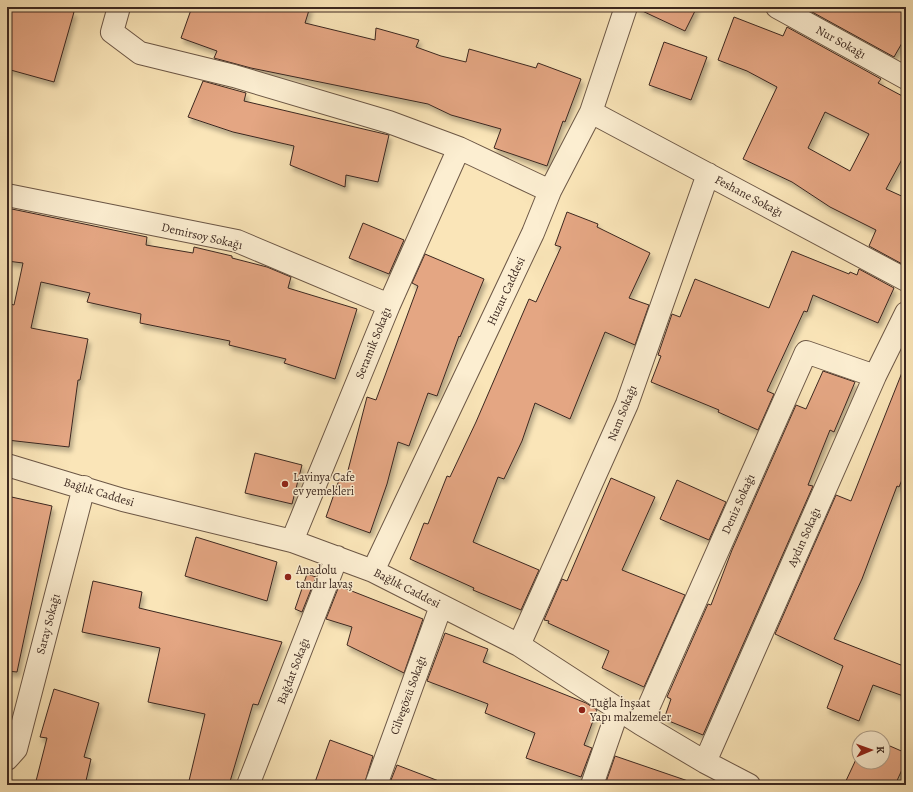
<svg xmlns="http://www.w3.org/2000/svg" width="913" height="792" font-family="Alegreya,serif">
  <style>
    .building { fill: #e4a683; stroke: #3c2820; fill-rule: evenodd; filter: url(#shadow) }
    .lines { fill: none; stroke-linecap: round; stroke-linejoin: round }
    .minor-casing { stroke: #6c5746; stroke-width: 24 }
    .minor { stroke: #fceed1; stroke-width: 22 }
    .poi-dot { fill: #8f2418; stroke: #fceed1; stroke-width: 1.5 }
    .labels { text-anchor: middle; stroke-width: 3; stroke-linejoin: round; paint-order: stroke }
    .street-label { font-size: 12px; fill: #3c2820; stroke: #fceed1 }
    .poi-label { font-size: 12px; fill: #3c2820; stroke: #fceed1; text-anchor: start }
  </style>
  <defs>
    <filter id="shadow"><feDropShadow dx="2.5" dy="4.5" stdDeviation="2" flood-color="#0004"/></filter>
  </defs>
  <rect width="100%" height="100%" fill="#fae5b8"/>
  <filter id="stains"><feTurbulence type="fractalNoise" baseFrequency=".005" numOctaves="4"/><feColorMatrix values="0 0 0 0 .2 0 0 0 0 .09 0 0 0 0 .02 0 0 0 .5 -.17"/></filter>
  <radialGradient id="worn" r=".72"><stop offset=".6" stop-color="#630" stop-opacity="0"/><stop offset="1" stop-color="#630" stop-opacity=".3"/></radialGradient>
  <path class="building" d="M13,7h44l17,5 -20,70 -47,-13v-42z
    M192,7h118l-5,16 70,17 1,-12 43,12 -3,7 25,9 25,6 3,-13 67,19 2,-5 43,16 -16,43 -2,-1 -16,45 -53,-18 7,-19 -50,-14 -23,-11 -177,-36 -37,-10 3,-7 -36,-13z
    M638,7h59l-12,24 -47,-22z
    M803,7h103v29l-12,21z
    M734,17l49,19 4,-9 94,52 -3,4 28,15v54l-20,37 20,9v62l-2,5 -35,-19 7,-16 -46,-23 -38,-25 -49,-23 34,-72 -30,-16 -29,-11zM825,112l44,22 -19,37 -42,-23z
    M664,42l43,15 -16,43 -42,-15z
    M203,81l43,12 -2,8 145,34 -11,47 -32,-7 -1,12 -55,-22 4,-19 -61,-14 -45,-15z
    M7,208l140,29 -1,8 47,8 1,-6 38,9v2l35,9 24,10 -3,11 69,21 -22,70 -51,-16 2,-4 -57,-14 1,-4 -90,-18 1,-9 -54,-12 3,-9 -49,-11 -10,46 57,11 -8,41h-2l-9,67 -62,-7v-137l7,2 9,-42 -16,-2z
    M567,212l31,12 -1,3 53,26 -21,45 20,7 -14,40 -30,-13 -35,87 -35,-16 -13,38 -18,38 -6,-2 -25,65 66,28 -18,40 -48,-20 1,-2 -64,-29 14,-36 4,1 19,-48 3,1 26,-55 53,-123 7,3 25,-55 -6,-2z
    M363,223l41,17 -15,34 -40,-16z
    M792,251l57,23 1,-2 7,3 2,-6 35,19 -16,35 -65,-28 -6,17 -3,-1 -37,80 7,3 -16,36 -40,-18 1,-2 -68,-28 10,-26 -3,-1 14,-41 8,3 15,-38 74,29z
    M425,254l59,25 -24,58 -1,-1 -22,60 -9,-3 -19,53 -11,-4 -11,42 -17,49 -44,-16 13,-37 6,2 22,-85 9,3 42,-114 -6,-3z
    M905,365l1,105 -7,17 -2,-1 -35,93 -28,60 72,28v30l-33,-12 -14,36 -32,-13 16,-42 -68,-32 61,-139 15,6z
    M823,371l32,11 -21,50 -4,-2 -22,55 5,1 -110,249 -39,-16 7,-20 -4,-2 41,-93 3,1 21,-55 64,-145 10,4z
    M255,453l47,12 -10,39 -47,-11z
    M611,478l44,19 -33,73 63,25 -41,92 -42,-19 7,-17 -61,-28 1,-2 -5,-1 18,-41 5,2z
    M677,480l49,22 -17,38 -49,-21z
    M7,496l45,10 -35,166 -10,-1z
    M196,537l81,25 -10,39 -82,-25z
    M307,574l9,3 -14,35 -7,-3z
    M93,581l49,11 -3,16 143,34 -24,63 -5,-1 -24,81h-41l17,-71 -57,-12 12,-54 -78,-16z
    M339,586l84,33 -19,54 -57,-28 5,-18 -26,-8z
    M445,633l43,16 -5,13 103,41 11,7 -13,35 8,3 -11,29 -55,-19 9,-25 -50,-20 3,-9 -61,-23z
    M54,689l45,14 -15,54 7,2 -6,26h-50l12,-47 -7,-1z
    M330,740l43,16 -9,29h-50z
    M883,743l23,10v8l-11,24h-51l15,-32v9h24z
    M615,756l76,26 -1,3h-85z
    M397,765l47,18v2h-55z"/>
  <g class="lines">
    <defs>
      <path id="minor" d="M119,7l-7,25 28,21 94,23 155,46 70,26 91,43
        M777,7l129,71
        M591,112l315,168
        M7,195l230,46 152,64
        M7,465l116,35 169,41 81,30 146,74 122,79 64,38 44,23
        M292,541l97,-236 70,-157
        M373,571l160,-338 17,-42 41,-79 35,-105
        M519,645l108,-241 81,-230
        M641,724l165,-372 69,24
        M7,759l9,-10 68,-262
        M705,762l170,-386 31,-63
        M248,785l89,-228
        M376,785l65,-179
        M592,785l26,-75"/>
    </defs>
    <use href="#minor" class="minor-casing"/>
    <use href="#minor" class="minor"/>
  </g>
  <g class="poi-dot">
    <circle cx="285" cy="484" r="4"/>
    <circle cx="288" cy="577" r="4"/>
    <circle cx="582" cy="710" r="4"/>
  </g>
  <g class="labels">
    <g class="street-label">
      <text transform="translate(841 42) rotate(29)" y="4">Nur Sokağı</text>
      <text transform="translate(749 196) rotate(28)" y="4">Feshane Sokağı</text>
      <text transform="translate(202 236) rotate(13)" y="4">Demirsoy Sokağı</text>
      <text transform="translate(506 291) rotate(-65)" y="4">Huzur Caddesi</text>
      <text transform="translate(373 343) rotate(-68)" y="4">Seramik Sokağı</text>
      <text transform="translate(622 413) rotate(-68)" y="4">Nam Sokağı</text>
      <text transform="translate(99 492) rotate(17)" y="4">Bağlık Caddesi</text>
      <text transform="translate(738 504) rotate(-66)" y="4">Deniz Sokağı</text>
      <text transform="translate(804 537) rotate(-66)" y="4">Aydın Sokağı</text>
      <text transform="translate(407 588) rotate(27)" y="4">Bağlık Caddesi</text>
      <text transform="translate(48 624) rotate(-75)" y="4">Saray Sokağı</text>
      <text transform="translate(293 671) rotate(-69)" y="4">Bağdat Sokağı</text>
      <text transform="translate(408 695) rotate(-70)" y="4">Cilvegözü Sokağı</text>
    </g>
    <g class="poi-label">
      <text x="293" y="481">Lavinya Cafe<tspan x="293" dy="14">ev yemekleri</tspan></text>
      <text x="296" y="574">Anadolu<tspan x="296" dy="14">tandır lavaş</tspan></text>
      <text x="590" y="707">Tuğla İnşaat<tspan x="590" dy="14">Yapı malzemeler</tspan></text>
    </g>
  </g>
  <rect width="913" height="792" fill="none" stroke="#fae5b8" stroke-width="24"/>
  <rect x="8" y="8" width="897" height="776" fill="none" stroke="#3c2820" stroke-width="2"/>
  <rect x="12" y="12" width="889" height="768" fill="none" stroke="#3c2820"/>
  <g transform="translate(871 750) rotate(88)"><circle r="19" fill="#fceed1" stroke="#af9f8a"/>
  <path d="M0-3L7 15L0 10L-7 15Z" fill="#8f2418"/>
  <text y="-6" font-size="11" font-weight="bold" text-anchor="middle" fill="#3c2820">K</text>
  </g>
  <rect width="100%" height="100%" filter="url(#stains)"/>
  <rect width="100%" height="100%" fill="url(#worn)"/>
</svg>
